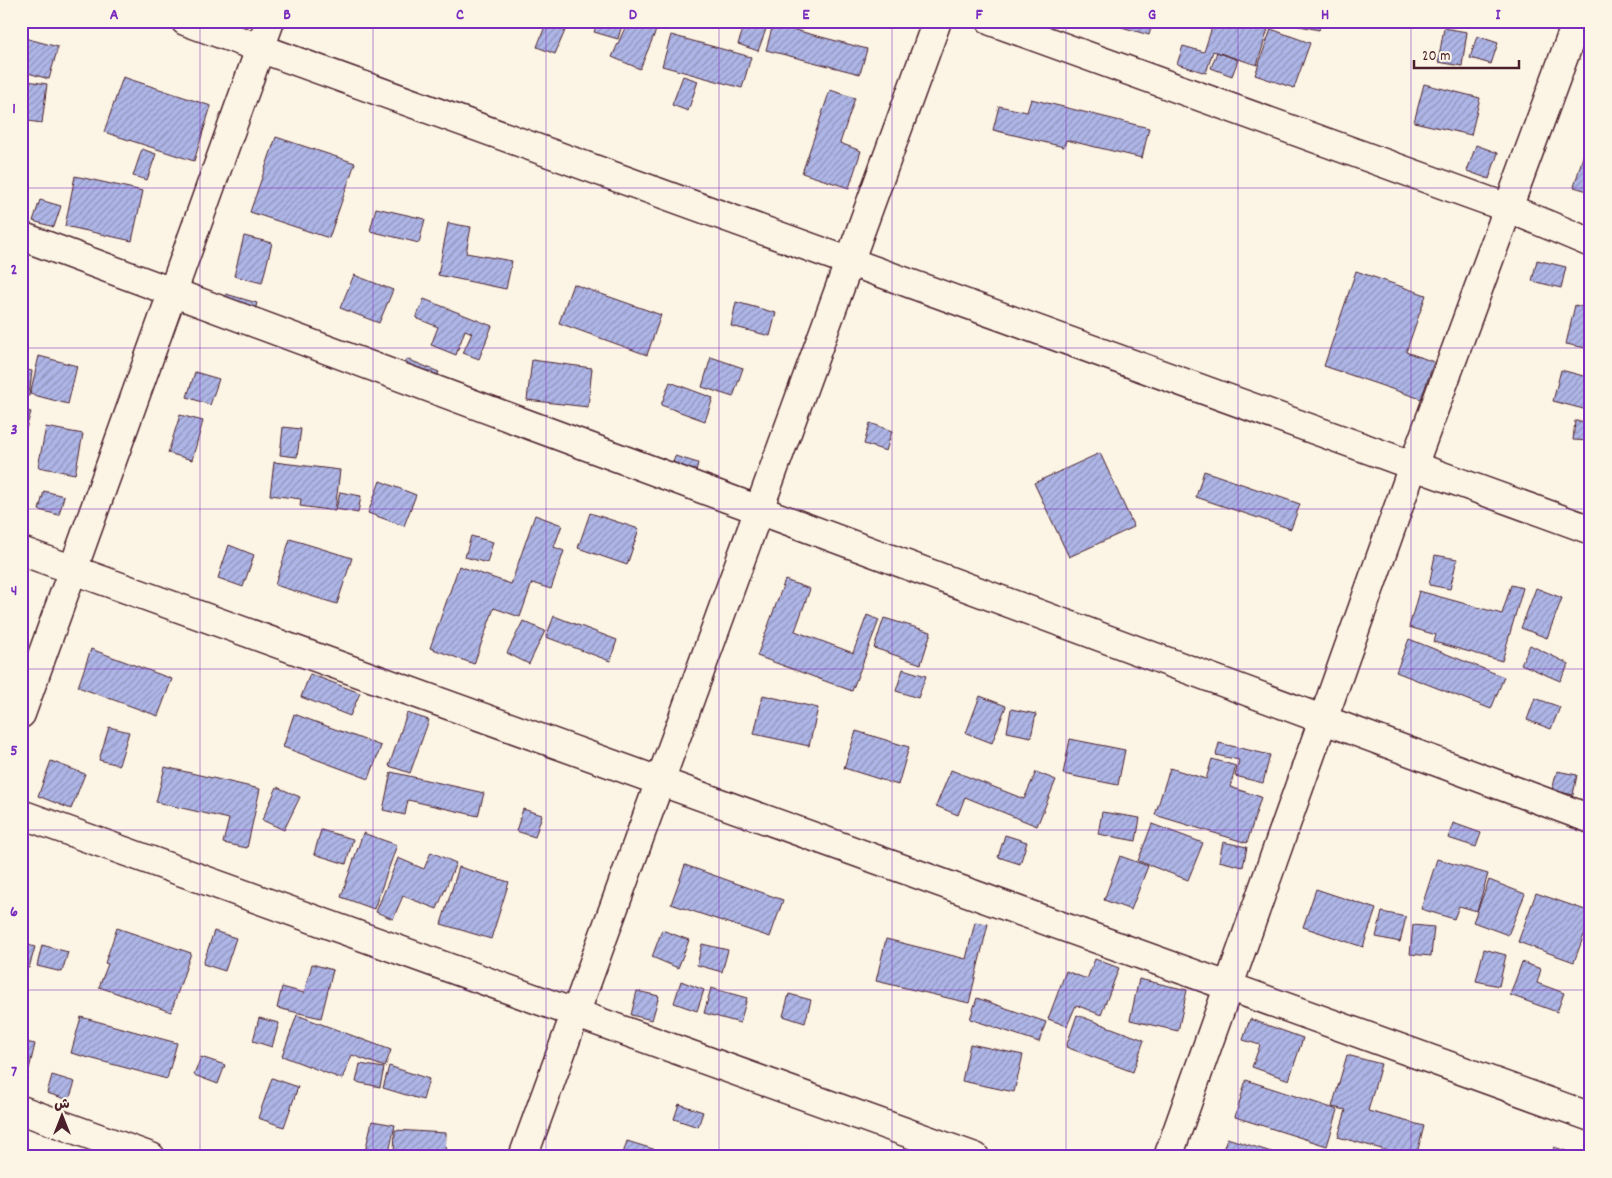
<svg xmlns="http://www.w3.org/2000/svg" width="1612" height="1178" font-family="Dekko,'Playpen Sans Arabic',sans-serif">
  <style>
    .building { fill: url(#building-hatch); stroke: #4a1f2b }
    .lines { fill: none; stroke-linecap: round; stroke-linejoin: round }
    .street-casing { stroke: #4a1f2b; stroke-width: 31 }
    .secondary-casing { stroke: #4a1f2b; stroke-width: 31 }
    .street { stroke: #fcf5e5; stroke-width: 28 }
    .secondary { stroke: #fcf5e5; stroke-width: 28 }
    .grid { fill: none; stroke: #7b2cbf; stroke-width: 1; stroke-opacity: 0.55 }
    .neatline { fill: none; stroke: #7b2cbf; stroke-width: 2 }
    .grid-label { font-size: 16px; text-anchor: middle; font-weight: bold; fill: #7b2cbf }
  </style>
  <defs>
    <pattern id="building-hatch" width="6" height="6" patternUnits="userSpaceOnUse" patternTransform="scale(1.25)"><rect width="6" height="6" fill="#aeb6e7"/><path d="M-1 1l2-2M0 6l6-6M5 7l2-2" fill="none" stroke="#9093bb"/></pattern>
  </defs>
  <rect width="100%" height="100%" fill="#fcf5e5"/>
  <filter id="ink" filterUnits="userSpaceOnUse"><feTurbulence type="fractalNoise" baseFrequency=".02" numOctaves="2"/><feDisplacementMap in="SourceGraphic" scale="10" xChannelSelector="R" yChannelSelector="G"/><feConvolveMatrix kernelMatrix="1 2 1 2 8 2 1 2 1" color-interpolation-filters="sRGB"/></filter>
  <g filter="url(#ink)">
    <path class="building" d="M547,21h7l13,5 -12,28 -18,-7z
      M598,21h25l-5,18 -24,-7z
      M628,21h32l-20,48 -28,-12z
      M746,21h23l-11,30 -20,-7z
      M774,21h19l-2,8 76,20 -7,25 -94,-24z
      M1101,21h52l-4,14z
      M1214,21h28l26,8 -11,36 -44,-14 -7,22 -29,-9 6,-18 21,6z
      M1296,21h25l-2,9 -24,-5z
      M1444,28l23,4 -5,34 -24,-4z
      M1271,29l39,14 -16,45 -39,-13z
      M671,35l80,22 -9,31 -80,-22z
      M1477,36l21,7 -7,21 -21,-6z
      M21,37l37,10 -9,32 -28,-8z
      M1217,52l21,8 -6,16 -21,-8z
      M683,76l15,5 -10,30 -16,-6z
      M123,77l88,29 -17,55 -90,-29z
      M21,80l26,4 -5,39 -21,-3z
      M1424,84l56,14 -9,37 -57,-13z
      M830,90l25,8 -15,45 21,8 -12,37 -47,-15z
      M1031,99l118,29 -7,30 -76,-18 -2,7 -71,-17 6,-24 28,6z
      M276,137l79,26 -26,75 -79,-26z
      M1476,145l22,8 -9,26 -22,-8z
      M1586,146l5,1v45l-17,-5z
      M142,149l14,5 -9,26 -14,-4z
      M75,176l68,15 -11,50 -67,-15z
      M40,200l21,6 -7,21 -21,-6z
      M376,208l49,11 -6,24 -49,-12z
      M448,223l23,4 -5,26 46,8 -6,28 -68,-14z
      M244,236l28,7 -10,40 -28,-7z
      M1537,260l29,7 -5,21 -29,-7z
      M1356,271l70,24 -20,57 28,10 -13,37 -97,-33z
      M354,275l39,15 -14,33 -39,-15z
      M573,284l88,31 -14,40 -88,-32z
      M226,294l31,9 -5,17 -31,-9z
      M424,299l68,27 -13,33 -16,-6 9,-20 -7,-3 -9,25 -25,-10 7,-18 -22,-9z
      M736,302l40,11 -6,23 -39,-10z
      M1575,305l16,4v40l-25,-5z
      M39,356l38,10 -9,38 -38,-10z
      M711,357l32,11 -10,29 -31,-10z
      M407,359l32,13 -6,15 -32,-13z
      M532,360l60,8 -4,39 -61,-7z
      M21,369l11,2 -3,25 -8,-1z
      M1561,370l30,8v33l-38,-10z
      M195,372l24,7 -9,26 -23,-8z
      M670,382l43,16 -8,23 -44,-16z
      M21,409l10,3 -10,33z
      M180,415l23,6 -11,39 -24,-7z
      M1575,421l16,1v19l-18,-1z
      M870,423l22,8 -6,20 -22,-7z
      M46,427l37,7 -8,40 -37,-7z
      M283,427l18,2 -4,28 -17,-2z
      M1100,453l34,74 -65,30 -35,-74z
      M675,456l23,7 -5,20 -24,-6z
      M274,462l66,8 -5,41 -35,-5 1,-7 -31,-4z
      M1204,471l96,33 -9,25 -95,-32z
      M380,481l36,14 -12,31 -36,-13z
      M44,491l20,5 -5,19 -20,-5z
      M340,492l21,4 -3,17 -22,-4z
      M590,513l49,16 -12,36 -49,-17z
      M535,515l27,10 -8,22 10,4 -13,38 -19,-6 -12,34 -26,-9 -20,56 -44,-16 29,-82 52,18z
      M471,536l22,6 -6,21 -22,-6z
      M290,539l62,19 -15,46 -62,-19z
      M229,545l25,10 -11,32 -25,-9z
      M1435,555l22,4 -7,30 -21,-4z
      M785,580l25,9 -15,42 58,22 14,-38 12,5 -27,71 -95,-35z
      M1511,585l12,3 -21,73 -68,-19 2,-7 -27,-8 10,-36 83,23z
      M1536,588l26,10 -15,40 -26,-10z
      M554,616l63,24 -7,21 -64,-24z
      M884,618l47,14 -10,32 -47,-16z
      M523,621l22,10 -16,33 -22,-11z
      M1409,639l95,38 -13,32 -95,-37z
      M1530,645l39,19 -9,17 -39,-17z
      M91,649l81,30 -14,37 -80,-29z
      M903,669l23,7 -8,22 -22,-7z
      M310,674l50,19 -10,23 -49,-19z
      M1591,674v22l-7,-3z
      M763,695l55,13 -9,38 -55,-12z
      M980,696l26,10 -14,37 -26,-10z
      M1535,698l25,9 -9,22 -24,-9z
      M1011,709l25,5 -5,23 -24,-5z
      M407,713l22,7 -19,53 -21,-7z
      M294,714l87,32 -12,33 -86,-32z
      M109,727l20,5 -10,33 -20,-5z
      M856,731l53,16 -11,38 -54,-17z
      M1070,739l55,11 -7,35 -55,-11z
      M1219,743l51,12 -7,28 -28,-7 4,-16 -23,-5z
      M1212,759l24,7 -6,21 31,10 -14,46 -92,-28 15,-47 36,11z
      M51,761l34,13 -14,35 -33,-13z
      M165,767l95,22 -13,59 -24,-5 6,-24 -73,-17z
      M951,770l73,29 12,-27 20,8 -19,46 -72,-29 -7,18 -22,-9z
      M1557,771l20,4 -4,20 -21,-5z
      M391,772l93,21 -6,23 -70,-16 -3,15 -22,-5z
      M277,787l23,10 -16,33 -22,-10z
      M523,809l19,6 -7,22 -19,-6z
      M1102,812l38,6 -4,23 -38,-7z
      M1453,823l28,10 -5,14 -28,-9z
      M1152,824l51,19 -15,37 -50,-19z
      M321,830l32,9 -7,25 -32,-10z
      M363,833l34,12 -23,64 -33,-12z
      M1005,835l22,7 -7,22 -22,-7z
      M1223,842l24,5 -4,20 -24,-6z
      M431,852l25,11 -19,46 -34,-13 -10,23 -17,-7 22,-54 26,11z
      M1120,856l28,10 -17,44 -27,-10z
      M1437,859l51,15 -11,37 -18,-5 -5,13 -33,-10z
      M685,865l98,35 -13,37 -99,-33z
      M459,867l50,15 -18,57 -50,-15z
      M1489,880l36,14 -17,41 -35,-13z
      M1316,889l60,20 -13,38 -60,-20z
      M1536,893l55,19v4l-17,46 -56,-20z
      M1382,912l24,5 -6,25 -24,-5z
      M975,922l13,2 -19,79 -93,-22 10,-42 80,20z
      M1413,925l21,2 -3,29 -21,-2z
      M117,928l74,25 -20,59 -72,-25 9,-23 -3,-1z
      M662,930l27,10 -11,28 -26,-11z
      M214,931l22,7 -11,33 -22,-7z
      M21,943l14,4 -6,21 -8,-2z
      M702,944l26,6 -6,22 -25,-7z
      M42,945l26,7 -6,20 -25,-6z
      M1484,949l22,6 -7,31 -23,-5z
      M1095,959l24,9 -18,47 -25,-10 -9,21 -19,-7 18,-48 21,8z
      M1522,962l19,7 -4,14 27,10 -7,19 -47,-17z
      M312,964l21,6 -12,48 -44,-10 5,-21 22,6z
      M1139,979l48,11 -9,41 -48,-11z
      M681,981l23,9 -7,21 -23,-8z
      M711,988l36,10 -7,25 -36,-10z
      M637,991l22,5 -7,24 -21,-5z
      M789,994l22,6 -6,23 -22,-7z
      M977,998l69,24 -7,20 -69,-23z
      M297,1015l94,35 -6,17 -33,-12 -10,24 -60,-23z
      M1077,1015l67,25 -11,32 -67,-25z
      M81,1017l96,26 -10,36 -96,-26z
      M259,1018l20,5 -7,24 -19,-6z
      M1250,1019l53,19 -14,42 -37,-13 8,-22 -17,-5z
      M21,1041l14,3 -9,38 -5,-1z
      M970,1044l53,11 -9,37 -52,-11z
      M1347,1055l34,9 -13,47 56,15 -8,31h-29l2,-6 -51,-14 8,-27 -14,-3z
      M201,1057l24,8 -7,19 -24,-9z
      M360,1064l24,4 -4,19 -24,-5z
      M389,1066l40,13 -6,21 -40,-12z
      M52,1075l23,7 -6,18 -22,-7z
      M272,1078l26,9 -14,40 -26,-9z
      M1246,1080l92,30 -11,36 -92,-29z
      M679,1104l24,8 -5,15 -24,-8z
      M372,1121l23,4 -7,32 -24,-1z
      M395,1130l51,3 -1,23 -51,-3z
      M1227,1138l60,19h-52l-13,-4z
      M627,1141l52,16h-57z
      M1554,1147l18,6 -1,4h-20z
      M805,1149l18,6 -1,2h-20z
      M1498,1153l12,4h-13z"/>
    <g class="lines">
      <defs>
        <path id="street" d="M991,21l517,187 83,35
          M21,236l1570,583
          M21,551l1570,566
          M21,714l249,-693
          M21,814l954,343
          M21,1110l130,47
          M523,1157l414,-1136
          M1168,1157l245,-691 164,-445"/>
        <path id="secondary" d="M185,21l1406,509"/>
      </defs>
      <use href="#street" class="street-casing"/>
      <use href="#secondary" class="secondary-casing"/>
      <use href="#street" class="street"/>
      <use href="#secondary" class="secondary"/>
    </g>
  </g>
  <path class="grid" d="M200,21v1136M373,21v1136M546,21v1136M719,21v1136M892,21v1136M1066,21v1136M1238,21v1136M1411,21v1136M21,188h1570M21,348h1570M21,509h1570M21,669h1570M21,830h1570M21,990h1570"/>
  <rect width="1612" height="1178" fill="none" stroke="#fcf5e5" stroke-width="55"/>
  <g transform="translate(62 1116)" stroke="#fcf5e5" stroke-width="4" paint-order="stroke">
  <path d="M0-4L9 19L0 12L-9 19Z" fill="#4a1f2b"/>
  <text y="-8" font-size="14" font-weight="bold" text-anchor="middle" fill="#4a1f2b">ش</text>
  </g>
  <path d="M1414 60v8h105v-8" fill="none" stroke="#4a1f2b" stroke-width="2.5"/>
  <text x="1422" y="60" font-size="15" fill="#4a1f2b" stroke="#fcf5e5" stroke-width="4" paint-order="stroke">20 m</text>
  <rect x="28" y="28" width="1556" height="1122" class="neatline"/>
  <g class="grid-label">
    <text x="114" y="19">A</text>
    <text x="287" y="19">B</text>
    <text x="460" y="19">C</text>
    <text x="633" y="19">D</text>
    <text x="806" y="19">E</text>
    <text x="979" y="19">F</text>
    <text x="1152" y="19">G</text>
    <text x="1325" y="19">H</text>
    <text x="1498" y="19">I</text>
    <text x="14" y="113">1</text>
    <text x="14" y="274">2</text>
    <text x="14" y="434">3</text>
    <text x="14" y="595">4</text>
    <text x="14" y="755">5</text>
    <text x="14" y="916">6</text>
    <text x="14" y="1076">7</text>
  </g>
</svg>
